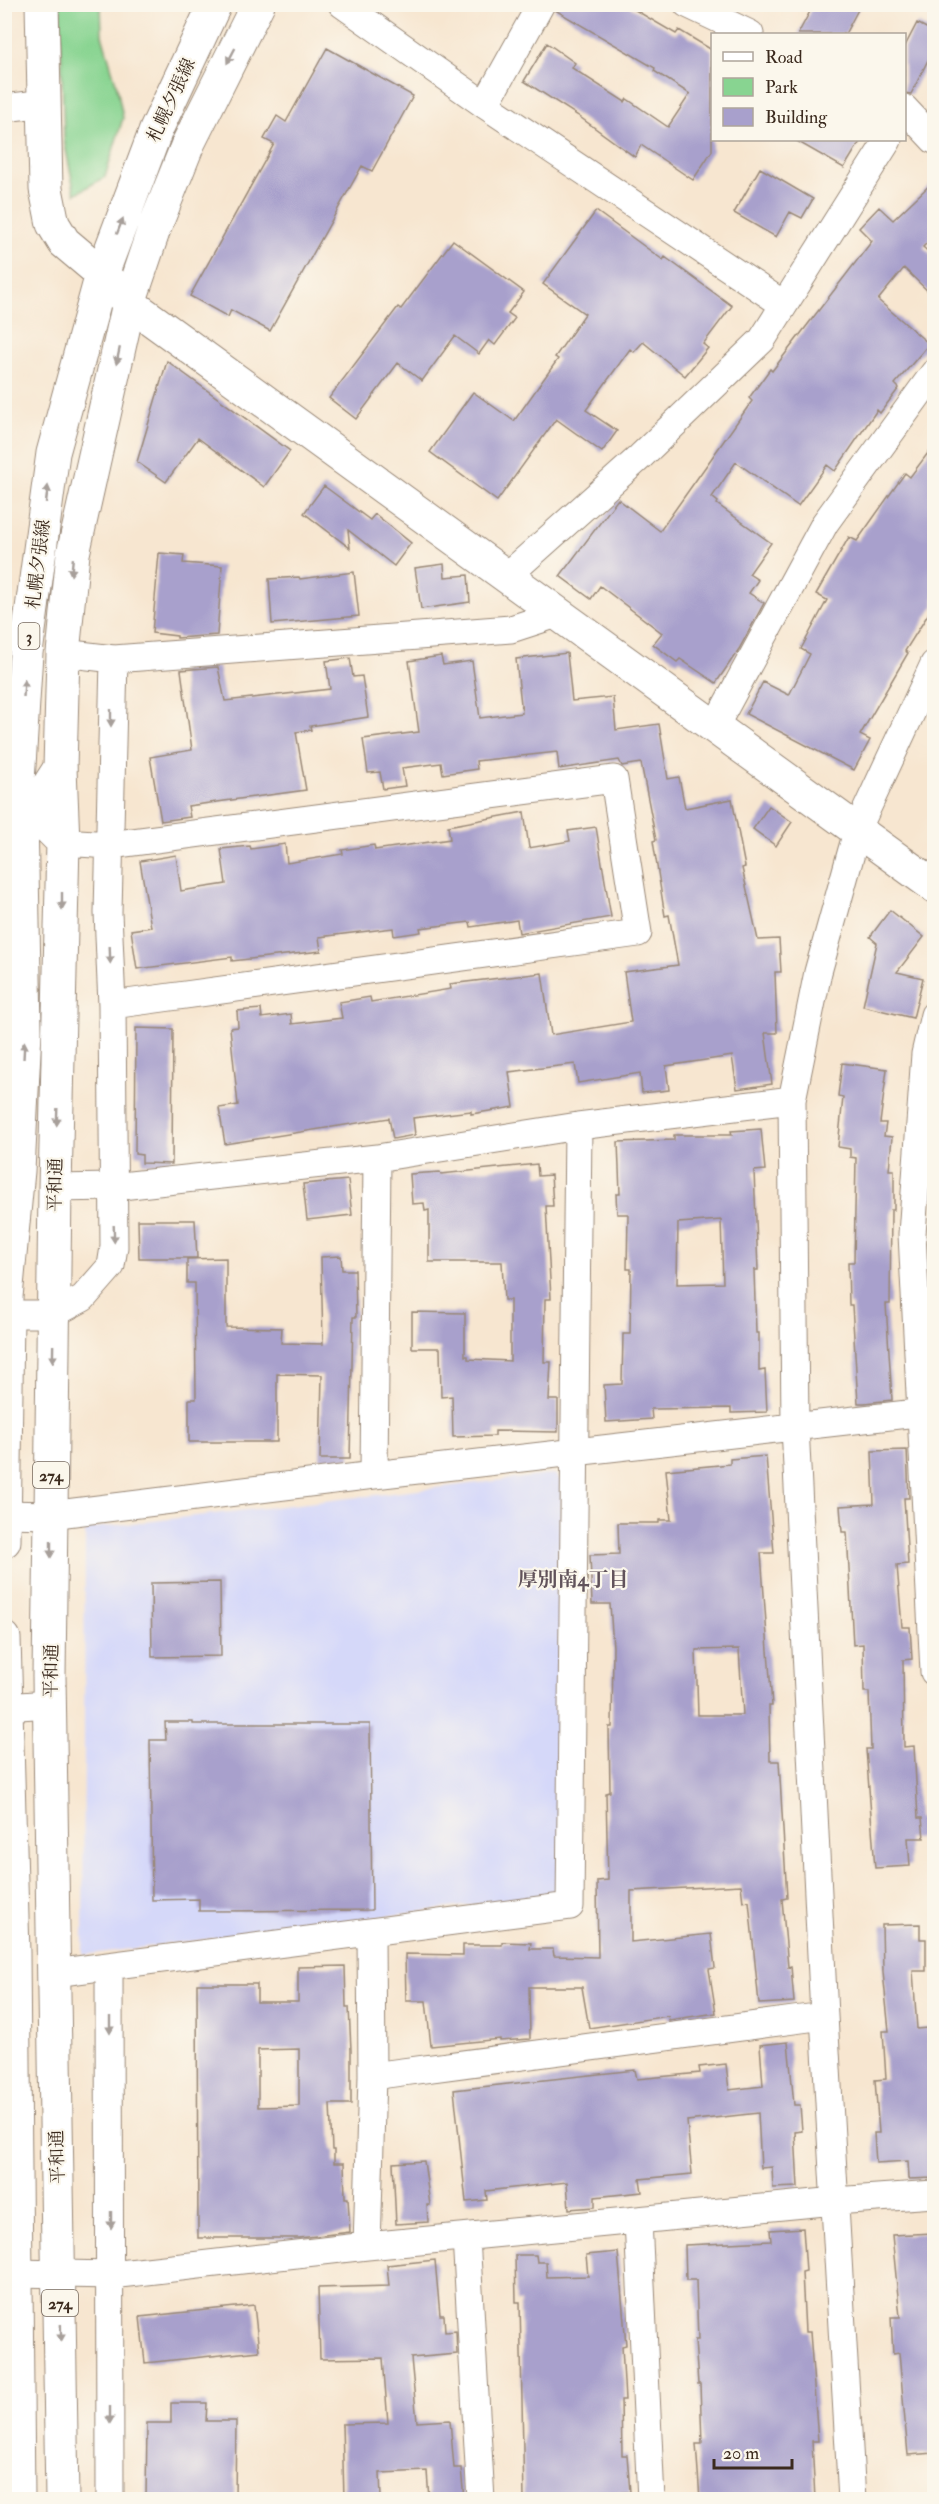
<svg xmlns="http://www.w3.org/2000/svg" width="939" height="2504" font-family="'IM FELL Double Pica','Noto Serif JP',serif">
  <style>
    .built { fill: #d5d8f9 }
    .green { fill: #88d491; stroke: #627f58; stroke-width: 1.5 }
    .building { fill: #a8a0cc; fill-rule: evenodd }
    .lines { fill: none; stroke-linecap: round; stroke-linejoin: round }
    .minor-casing { stroke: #987; stroke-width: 29 }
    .tertiary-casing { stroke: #987; stroke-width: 35 }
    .primary-casing { stroke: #987; stroke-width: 35 }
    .trunk-casing { stroke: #987; stroke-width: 35 }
    .minor { stroke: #fff; stroke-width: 27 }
    .tertiary { stroke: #fff; stroke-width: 33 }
    .primary { stroke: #fff; stroke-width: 33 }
    .trunk { stroke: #fff; stroke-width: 33 }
    .oneway { fill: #a79f9a }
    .labels { text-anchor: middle; stroke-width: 4.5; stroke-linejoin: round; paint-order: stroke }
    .shield { fill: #fbf7ec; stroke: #75685c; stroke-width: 1.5 }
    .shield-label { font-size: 16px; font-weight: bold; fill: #3b2a1e }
    .street-label { font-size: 18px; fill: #3b2a1e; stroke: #fbf7ec }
    .neighbourhood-label { font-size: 20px; font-weight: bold; fill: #61535b; stroke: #fbf7ec }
  </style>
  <rect width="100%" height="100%" fill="#fbf7ec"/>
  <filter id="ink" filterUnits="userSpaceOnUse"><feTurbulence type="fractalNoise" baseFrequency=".0167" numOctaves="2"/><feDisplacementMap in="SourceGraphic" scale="12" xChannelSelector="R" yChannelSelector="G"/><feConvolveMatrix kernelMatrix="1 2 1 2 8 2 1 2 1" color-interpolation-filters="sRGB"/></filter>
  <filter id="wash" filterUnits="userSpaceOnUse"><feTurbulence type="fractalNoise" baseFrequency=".008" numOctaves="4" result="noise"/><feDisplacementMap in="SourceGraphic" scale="24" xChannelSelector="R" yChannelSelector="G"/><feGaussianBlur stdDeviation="1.35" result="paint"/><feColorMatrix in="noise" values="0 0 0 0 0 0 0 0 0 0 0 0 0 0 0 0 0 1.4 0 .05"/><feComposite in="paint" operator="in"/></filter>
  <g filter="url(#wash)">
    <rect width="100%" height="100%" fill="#f7e6d0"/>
    <path class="built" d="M555,1474l7,8v401l-11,12 -468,60 2,-426z"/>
    <path class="green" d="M60,5h41l1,30 15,52 6,31 -18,59 -30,17 -11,-54z"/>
    <g id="blocks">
      <path class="building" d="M557,4h68l51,30 3,-4 33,20v101l-19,29 -52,-35 -6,12 -58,-42 -53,-34 23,-38 28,20 -3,5 53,34 2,-3 41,28 22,-33 -36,-23 1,-3 -100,-58z
        M814,4h47l-16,30h-47z
        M917,23l17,9v16l-23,46 -7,-1v-45z
        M327,48l86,48 -41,75 -10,-5 -92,165 -39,-21 -3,7 -38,-21 84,-152 -10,-5 13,-23 9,6z
        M795,140h66l-17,28z
        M760,168l53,31 -11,19 -12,-6 -14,25 -42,-24z
        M934,181v55l-11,11 11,10v40l-30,-29 -26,32 51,44 -34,40 4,4 -19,25 -3,-3 -42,61 -8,-6 -29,41 -62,-44 -24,35 6,5 -1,2 54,39 -22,31 9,6 -9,13 15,10 -25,46 -23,34 -36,-24 -3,3 -24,-18 9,-11 -62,-47 -9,13 -31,-23 58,-77 42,32 92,-130 -3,-3 21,-29 2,2 100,-130 -13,-13 20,-21 14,13z
        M596,211l67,49 2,-3 67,49 -29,38 5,4 -23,28 -42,-34 -9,10 -4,-3 -44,61 31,21 -15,21 -46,-33 -59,82 -67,-49 43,-60 41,29 44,-62 -3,-2 30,-43 -42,-30z
        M453,240l71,52 -16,21 7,5 -20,27 -6,-5 -10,14 -24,-18 -33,45 -24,-18 -42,56 -27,-21 69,-91 3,2z
        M167,361l123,90 -26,36 -66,-49 -32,44 -29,-20z
        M934,445v160l-29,46 3,2 -48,82 10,5 -16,30 -108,-56 17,-32 26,13 21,-41 -9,-5 26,-49 -11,-6 33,-57 8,4 48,-68 5,4z
        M324,486l46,34 5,-6 36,29 -17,23 -46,-36 2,18 -46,-35z
        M159,553l25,2 -1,8 39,3 -5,69 -40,3v-2l-25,-3z
        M444,564l1,13 23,-2 2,27 -49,7 -6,-41z
        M354,572l5,44 -87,8 -3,-45 30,-2 1,2z
        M567,653l5,48 41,-4 3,33 43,-6 9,55 11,-2 6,31 47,-9 13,68 -3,1 16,72 21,-1 2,33h-6l2,61h-12l7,51 -35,5 -5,-33 -66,10 3,24 -27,3 -2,-20 -62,10 -3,-19 -66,8 5,35 -43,7v-3l-58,7 2,17 -22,4 -4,-21 -164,26 -6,-36 19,-3 -8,-77 8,-1 -1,-16 24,-2 1,9 29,-4 1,10 50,-6 -3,-16 31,-5 1,5 80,-13 -1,-5 92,-11 9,62 80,-13 -7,-50 54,-7 -9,-50 -4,1 -12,-75 3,-1 -15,-77 -19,3 -3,-6 -60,9 -2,-17 -81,9 1,8 -34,5 -2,-11 -39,5 3,18 -22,3 -3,-17 -12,1 -5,-34 56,-7 -10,-71 32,-5 2,9 29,-4 8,57 42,-5 -6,-54z
        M350,658l3,19 9,-1 6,41 -58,9 1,4 -15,2 10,58 -118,16 2,11 -29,4 -11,-64 42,-7 -11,-80 37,-3 7,34 105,-12 -4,-28z
        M769,806l23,16 -16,24 -23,-17z
        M524,812l5,36 41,-7 -2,-10 28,-4 15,90 -92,16 -2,-13 -46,7 -1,-5 -50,6 1,4 -27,4 -1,-8 -74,9 2,14 -89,10v-4l-95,12 -6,-39 20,-3 -11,-66 36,-6 5,36 45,-7 -5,-35 29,-3 1,3 34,-5 2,19 56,-9 -1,-4 32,-5 1,5 75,-11 -2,-13z
        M890,910l34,27 -27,35 26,6 -10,40 -50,-12 14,-63 -7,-6z
        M136,1028l37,1 -1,135 -30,-1v-8l-7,-1z
        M842,1063l45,6 -7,54h6l-2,13 8,1 -3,33h5v40h-3l-1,94h-4l6,96 -28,3h-6l-6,-98h-3l-1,-43h6l2,-104 -6,-1v-8l-12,-2 5,-50 -5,-1z
        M761,1129l4,41 -11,1 4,99h-4l2,63h3v38l6,-1 2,42 -36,1v-5l-80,1 1,10 -46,3 -2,-37 18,-1 1,-50h7l1,-65h-4l1,-55h-11l-1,-20h4l-2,-52 56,-2v-5h58l-1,-4zM721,1220l2,63 -46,1 1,-61z
        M537,1164l1,12 13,-1 2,31h-7l5,93h-6l-1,63h7l-2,38h9v32l-63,-1v5l-42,1 -1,-41 -11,1 -1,-49h-28v-36l53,1v43h3v3l42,2v-61h-6l-2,-38h-73v-52l-4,1 -1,-8 -12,1 -2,-30 30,-2 1,2z
        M348,1180l4,35 -45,5 -4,-36z
        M138,1220h57l2,38h-58z
        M341,1256l1,14h13l1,47h-3l-3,142h-30l2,-84 -45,-1v68h-88v-43h7l-1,-116h-8v-24l39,-1v69l56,1 -1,15 42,1 -2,-87z
        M907,1450l2,48h-5l4,66 -11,1 5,62h8l2,32 -9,1 1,87 10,-1 4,72h4l2,20h-16l2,28 -35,2 -9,-119h5l-2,-57h-5l-1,-48 -10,1 -6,-113h-5l-2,-26 34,-2 -2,-53z
        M766,1456l8,97h-13l11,153h-3l1,55h9l8,137 -5,1 6,68 3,-1 3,36 -35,2 -10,-103 -6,1 -2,-17 -110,6v51l80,-8 4,34 -6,1 7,44 -47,7 -1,-4 -79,12 -7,-41h-53l1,52 -30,2v-2l-69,7 -5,-45h-20l-1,-47 58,1v-10h39v-3l29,1 -1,6h23l1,7 44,1 -1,-76 11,-1 -2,-87 4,-1 -1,-65h3l1,-80 -3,-43h-18l-2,-49 29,-1 -1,-31h41v-3h12l-5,-50 64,-6v-5zM739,1649l4,66h-45l-2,-65z
        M220,1582l1,74 -69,1 -1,-74z
        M165,1722h28v2h177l2,186 -173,1v-12l-47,1 -2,-160h16z
        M920,1924v15h6v32h-13l4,58 11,-1 6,97v53l-25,1 -1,-18 -32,2 -2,-30h5l-4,-53 11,-1 -3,-48h6l-6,-59 -1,-47z
        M345,1966l1,41h3l2,43v54h-21l2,46h2v13h10l1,35h3l2,34 -51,6h-101l-1,-254h60v18h41v-35zM299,2049v57l-41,1v-57z
        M788,2042l6,63h6l2,26 -7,1 3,55 -25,1 -1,-21 -11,1 -3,-55 -71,8 5,53 -52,5 2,13 -47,5v10l-26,2 -2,-27 -81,9 1,9 -21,2 -12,-112 181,-20 2,9 63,-6 -1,-6 27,-3 3,26 34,-4 -3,-41z
        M424,2161l6,44h-3l1,17 -32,2 -3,-61z
        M803,2228l3,43 -4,1 3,60h5l8,109h-6l3,58h-115l-4,-55h6l-2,-60h-2l-3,-44h3l-2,-60h-10l-1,-35 86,-4 -1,-11z
        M934,2233v69h-3l3,60v91l-26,2 -9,-102 -6,1 -2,-37h9l-8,-82z
        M618,2252l8,93 -4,1 3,54h-4l1,55h5l3,37 -67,4v3h-39l-4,-197h-4l-1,-47h21l1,7h9l1,15 41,-1 -2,-21z
        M435,2260l5,55h4l1,17 11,-1 1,23 -46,4 6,64 33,-2 4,48h7l3,31h-35l-2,-28 -47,2 1,26h-37l-2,-75 46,-1 -5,-65 -63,1 -2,-71 71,-2 -2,-21z
        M254,2305l5,46 -114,12 -5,-46z
        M171,2403h36l-1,18h30l-1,78h-89l1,-76h24z"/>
    </g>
  </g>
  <g filter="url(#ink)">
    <use href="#blocks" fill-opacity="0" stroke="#987" stroke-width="1.5"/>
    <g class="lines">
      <defs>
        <path id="minor" d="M342,4l143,101 298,199
          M687,4l63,30
          M485,105l56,-101
          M4,108l42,-5
          M904,108l30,32
          M507,576l133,-119 122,-117 126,-200
          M63,653l51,6 397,-30 46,-15
          M714,728l111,-205 109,-150
          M63,842l47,3 504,-66 24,154 -526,72
          M934,1015l-9,39 -13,180 22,438
          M55,1188l57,-1 265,-29 201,-32 214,-26
          M7,1314h46l30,-16 28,-32 3,-19 -2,-242 -4,-92 6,-254
          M374,1475l3,-317
          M5,1514l45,1 324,-40 560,-64
          M4,1707l46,-3
          M109,1966l1,534
          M54,1973l516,-67 8,-780
          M372,2076l452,-60
          M638,2220l13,280
          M466,2237l15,263
          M367,2246l5,-170 -1,-143
          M16,2273l95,2 256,-29 468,-45 99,-7
          M852,2500l-28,-484 -29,-590 -3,-326 26,-128 40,-144 76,-164"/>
        <path id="tertiary" d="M42,4l4,185 7,35 11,18 38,32 27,29 805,583"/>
        <path id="primary" d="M63,842l-3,-74 3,-115 10,-99 56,-251 25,-74 34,-85 70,-140
          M6,1297l12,-126 7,-140 -4,-217 -4,-16 9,-145 27,-200 49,-179 54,-144 59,-126"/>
        <path id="trunk" d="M4,790l25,18 34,34 -8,346 -6,488 13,824
          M4,829l38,-33 18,-28
          M4,1280l3,34 -3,227
          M4,1638l9,315 5,547"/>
      </defs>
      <use href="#minor" class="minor-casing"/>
      <use href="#tertiary" class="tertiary-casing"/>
      <use href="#primary" class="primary-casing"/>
      <use href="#trunk" class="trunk-casing"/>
      <use href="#minor" class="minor"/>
      <use href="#tertiary" class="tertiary"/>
      <use href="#primary" class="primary"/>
      <use href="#trunk" class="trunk"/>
    </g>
    <defs><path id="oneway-solid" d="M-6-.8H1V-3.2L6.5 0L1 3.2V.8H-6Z" transform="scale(1.5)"/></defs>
    <g class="oneway">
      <use href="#oneway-solid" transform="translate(231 56) rotate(118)"/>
      <use href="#oneway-solid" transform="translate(120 226) rotate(-69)"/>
      <use href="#oneway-solid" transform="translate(118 356) rotate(102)"/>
      <use href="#oneway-solid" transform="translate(47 494) rotate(-83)"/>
      <use href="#oneway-solid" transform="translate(72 567) rotate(96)"/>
      <use href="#oneway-solid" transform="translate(24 688) rotate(-87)"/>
      <use href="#oneway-solid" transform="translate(111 718) rotate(90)"/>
      <use href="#oneway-solid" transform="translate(62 901) rotate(90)"/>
      <use href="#oneway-solid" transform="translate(110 955) rotate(88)"/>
      <use href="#oneway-solid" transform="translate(24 1050) rotate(-87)"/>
      <use href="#oneway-solid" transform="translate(57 1117) rotate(92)"/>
      <use href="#oneway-solid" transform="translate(114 1234) rotate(88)"/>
      <use href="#oneway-solid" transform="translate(53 1354) rotate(91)"/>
      <use href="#oneway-solid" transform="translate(51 1549) rotate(90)"/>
      <use href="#oneway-solid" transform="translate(110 2025) rotate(90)"/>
      <use href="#oneway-solid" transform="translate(111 2220) rotate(90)"/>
      <use href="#oneway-solid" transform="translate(61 2333) rotate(89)"/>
      <use href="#oneway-solid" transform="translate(110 2415) rotate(90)"/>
    </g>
  </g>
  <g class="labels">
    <g class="shield">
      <rect x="18.5" y="623" width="21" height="26" rx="4.5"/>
      <rect x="33" y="1462" width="36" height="26" rx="4.5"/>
      <rect x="42" y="2290" width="36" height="26" rx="4.5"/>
    </g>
    <g class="shield-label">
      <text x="29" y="642">3</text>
      <text x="51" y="1481">274</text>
      <text x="60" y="2309">274</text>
    </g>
    <g class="street-label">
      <text transform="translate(171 100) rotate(-65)" y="6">札幌夕張線</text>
      <text transform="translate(38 564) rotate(-83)" y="6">札幌夕張線</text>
      <text transform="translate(55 1185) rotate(-89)" y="6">平和通</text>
      <text transform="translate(51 1671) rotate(-89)" y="6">平和通</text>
      <text transform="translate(57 2157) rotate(-92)" y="6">平和通</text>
    </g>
    <g class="neighbourhood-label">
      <text x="573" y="1586">厚別南4丁目</text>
    </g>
  </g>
  <rect width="939" height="2504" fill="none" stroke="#fbf7ec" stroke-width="24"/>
  <rect x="711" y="33" width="195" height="108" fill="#fbf7ec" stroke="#aea59a" stroke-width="1.5"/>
  <rect x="723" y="52" width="30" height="9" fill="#ffffff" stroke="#aea59a" stroke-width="1.5"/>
  <text x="765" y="63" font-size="18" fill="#3b2a1e">Road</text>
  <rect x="723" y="78" width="30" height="18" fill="#88d491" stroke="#aea59a" stroke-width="1.5"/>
  <text x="765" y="93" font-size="18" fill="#3b2a1e">Park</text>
  <rect x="723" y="108" width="30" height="18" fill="#a8a0cc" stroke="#aea59a" stroke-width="1.5"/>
  <text x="765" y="123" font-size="18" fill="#3b2a1e">Building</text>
  <path d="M714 2459v9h78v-9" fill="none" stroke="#3b2a1e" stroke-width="3"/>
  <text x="723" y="2459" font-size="18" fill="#3b2a1e" stroke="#fbf7ec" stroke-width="4.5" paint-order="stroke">20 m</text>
</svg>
